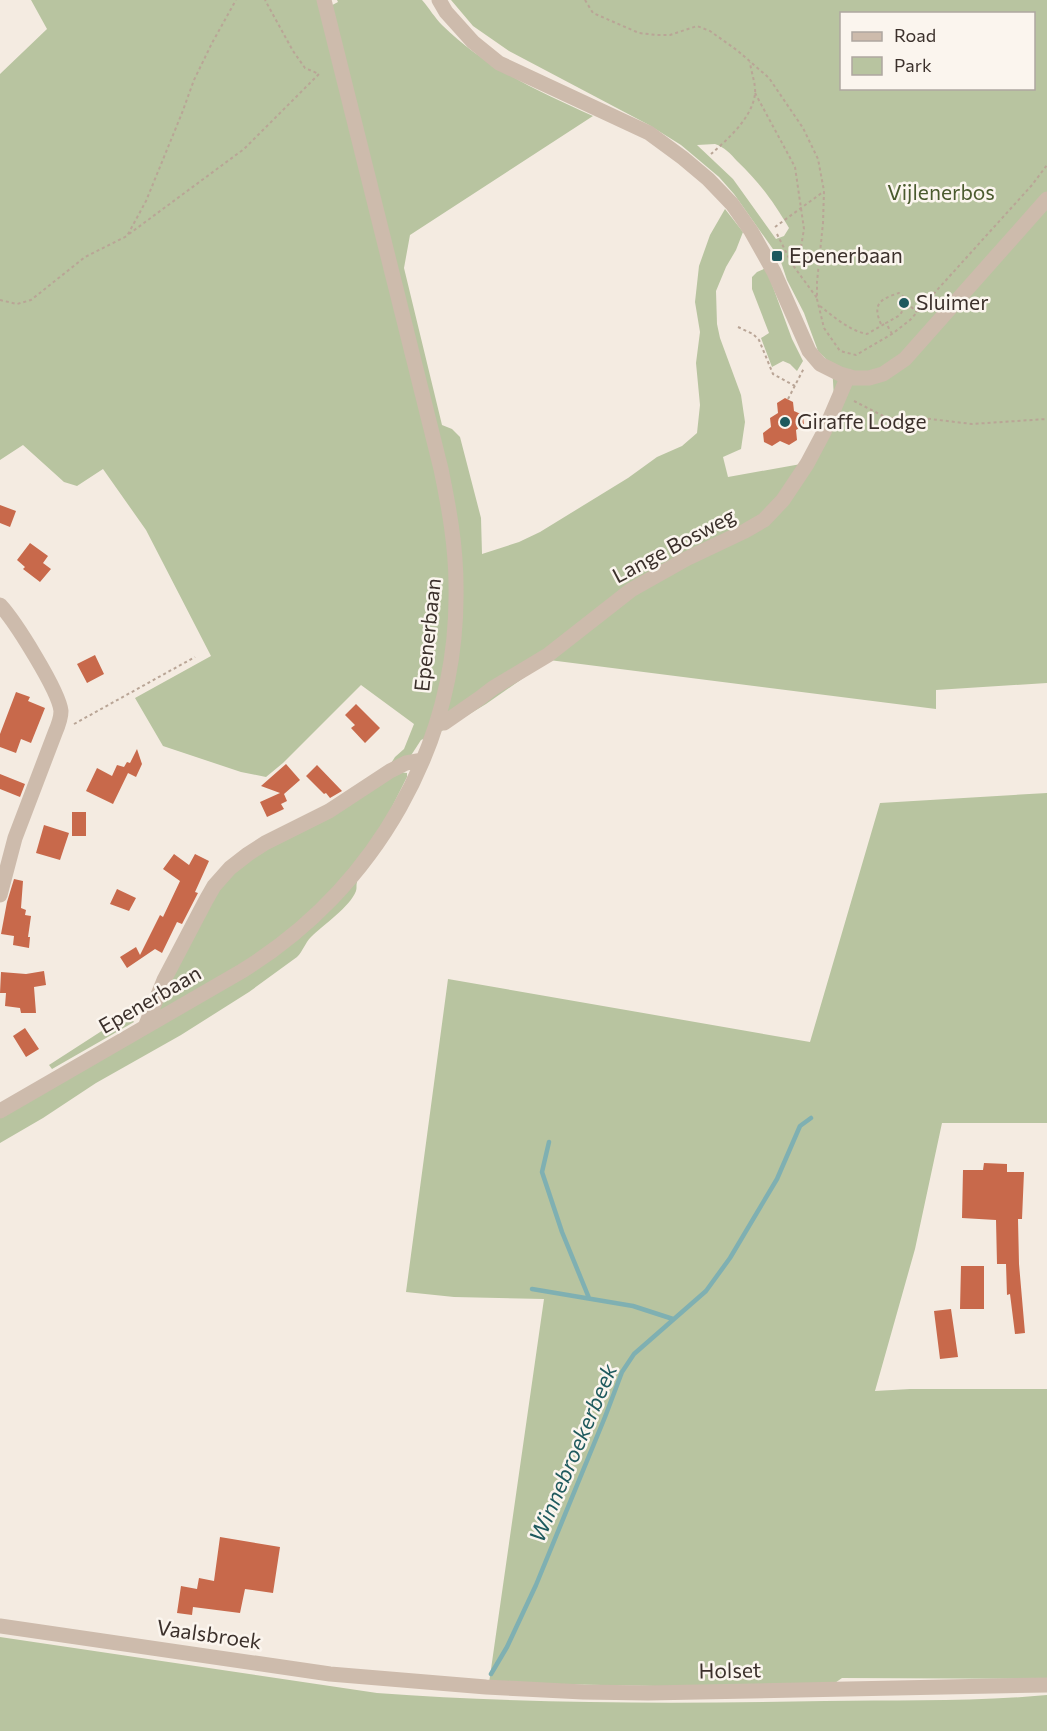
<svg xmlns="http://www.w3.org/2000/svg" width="1047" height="1731" font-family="Commissioner,sans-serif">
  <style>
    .green { fill: #b8c4a0; fill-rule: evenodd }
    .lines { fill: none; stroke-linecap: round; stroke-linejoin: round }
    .stream { stroke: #7fb0b2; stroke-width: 4.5 }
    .building { fill: #c8694b }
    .path { stroke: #b9a596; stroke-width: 2; stroke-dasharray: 3 3; stroke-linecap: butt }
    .minor { stroke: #cdbbac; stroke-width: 15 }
    .poi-dot { fill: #1f5a5e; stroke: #fbf5ee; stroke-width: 2 }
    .labels { text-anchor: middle; stroke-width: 5; stroke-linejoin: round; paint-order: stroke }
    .park-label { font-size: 21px; fill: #4a5a2e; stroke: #fbf5ee }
    .poi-label { font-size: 21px; fill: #3b302b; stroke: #fbf5ee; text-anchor: start }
    .street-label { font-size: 21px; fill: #3b302b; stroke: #fbf5ee }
    .water-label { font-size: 22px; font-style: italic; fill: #1f5a5e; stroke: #fbf5ee }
  </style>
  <rect width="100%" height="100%" fill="#f4ebe1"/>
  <path class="green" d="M31,0h287l3,11 17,-9 -1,-2h85c7,8 13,18 20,25 42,42 98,67 151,91l-183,119 -6,33 38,157 10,4 8,8 21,81 1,36 37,-12 21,-10 88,-54 29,-21 25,-11 15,-13 3,-28 -4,-42 4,-31 -5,-30 4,-36 11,-31 15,-26 18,23 -7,18 -10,17 -10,24 1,33 3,14 21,57 4,27 -4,27 -18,8 5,20 73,-13 33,-66 -2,-33 -14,-14 -14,-38 -17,-33 -7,-21 -46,-65 -15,-17 -38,-32 -32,-20 -140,-74 -36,-25 -22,-26h596v683l-111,7v19l-387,-49 -63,44 -46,28 -19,8 -11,17 -22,11 7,-11 9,-8 10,-25 -53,-39 -78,78 -17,14 -25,-5 -78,-26 -28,-48 76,-42 -65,-126 -43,-61 -26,17 -13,-4 -41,-37 -23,15v-386l47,-45zM842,14h192v74h-192zM715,144c9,3 16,10 22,17 23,22 36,40 52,67l-5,8 -8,3 -43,-60 -36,-34z
    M766,268l26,71 11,22 -6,10 -7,-7 -7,-3 -11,6 -11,-29 8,-5 -17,-44v-12l5,-5z
    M398,772l9,1v4l-16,32 -40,66 6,7c-1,3 0,6 -1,9 -6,16 -33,34 -45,46 -6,6 -8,14 -14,20l-48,35 -68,43 -85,48 -53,35 -43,25v-38l152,-86 55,-115 36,-43z
    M1047,793v330h-105l-27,126 -40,142 35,-2h137v290l-205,-1 -10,7 -124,2 -219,-4 55,-384 -90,-2 -48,-5 42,-313 362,63 70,-239z
    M128,1014l6,8 -82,47 -3,-4z
    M0,1637l377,56c149,11 298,11 448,8 74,-1 148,1 222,-6v36h-1047z"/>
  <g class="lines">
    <path class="stream" d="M549,1142l-7,30 20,60 27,66
      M532,1289l101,17 40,13
      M491,1674l16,-27 29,-62 69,-168 17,-45 12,-18 72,-63 24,-33 47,-79 23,-53 11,-8"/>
  </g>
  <path class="building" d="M785,398l8,4 1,9 9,4 1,10 -8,5 1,10 -8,5 -9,-4 -8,5 -8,-4 -1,-9 8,-6 -1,-9 8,-5 -1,-10z
    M0,505l16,6 -6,16 -10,-4z
    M30,543l18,13 -5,7 8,6 -11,13 -17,-13 2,-2 -8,-7z
    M95,655l9,19 -17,9 -10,-19z
    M16,692l14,5 -2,4 17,7 -14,35 -10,-4 -5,14 -16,-6v-13z
    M356,704l24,24 -15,15 -14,-15 4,-3 -10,-10z
    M137,749l5,15 -6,13 -8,-4 -15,31 -27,-13 11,-23 15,8 5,-11 7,2 3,-5 3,1z
    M286,764l14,16 -16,14 3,7 -6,3 3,5 -17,8 -7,-15 20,-9 -19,-7z
    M317,765l25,26 -12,7 -4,-5 -2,1 -18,-18z
    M0,774l25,10 -5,13 -20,-8z
    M72,812h14v24h-14z
    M44,825l25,8 -9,27 -24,-7z
    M174,854l15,11 6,-11 14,7 -14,31 3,1 -16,31 -5,-2 -15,31 -7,-4 -28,19 -7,-11 16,-10 4,8 20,-40 3,2 17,-36 -17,-12z
    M14,879l9,2 -2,27 5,2 -1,5 6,1 -3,21h2l-1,11 -16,-3 1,-9 -13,-2 6,-32z
    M117,889l19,9 -7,13 -19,-7z
    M44,971l2,14 -12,2 2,26h-15l-1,-5 -15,-2 1,-13h-6l1,-21 25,2z
    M25,1028l14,21 -13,8 -13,-21z
    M984,1163l23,1v8h17l-2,47h-4l1,45 6,69 -10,1 -5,-40 -3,1 -1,-31h-9l-1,-44 -34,-2 1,-48h20z
    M961,1266h23v43h-24z
    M951,1309l7,48 -18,2 -6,-48z
    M220,1537l60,10 -7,46 -28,-4 -5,24 -47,-6 -1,8 -15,-2 4,-27 16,3 2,-11 15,3z"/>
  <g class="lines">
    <path class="path" d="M585,0l8,13 46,20 18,2h13l27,-9 13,5 28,20 31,27 34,50 15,31 6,32 -1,32 -6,59v17l7,29 16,23 16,4 36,-21 18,-14 122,-135 15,-20
      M755,93l40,74 9,62 -3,18 -9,17
      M711,154c17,-15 41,-36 44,-60 1,-10 -4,-22 -5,-32
      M775,227l48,-35
      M129,234l115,-85 75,-75 -14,-6 -12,-17 -28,-51
      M777,234l15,30 25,34
      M0,300l17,4 14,-4 54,-43 42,-21 19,-35 36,-88 12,-33 18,-37 24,-43
      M820,306c14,11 30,25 47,28l19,-11
      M881,324c-9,-20 -1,-25 18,-31l7,6 1,4
      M738,327l15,7 6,6 14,34 22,12
      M892,334l-6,-11 14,-8 7,-12 10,9
      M788,399l16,-31
      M854,401l31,16 7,1 22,-1 58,7 75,-5
      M74,724l121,-67"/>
    <path class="minor" d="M439,0l7,12 27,30 26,21 150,70 34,25 25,21 24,25 19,27 23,41 35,79 11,13 20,10 14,4h15l14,-4 22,-15 142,-160
      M0,605c15,16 59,86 61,106 0,8 -3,15 -6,22l-40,105 -15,57
      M437,721l7,2 36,-25 13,-10 55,-33 83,-65 55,-31 59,-28 19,-11 19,-20 24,-36 17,-32 24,-56
      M145,1027l19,-47 42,-80 8,-14 16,-18 18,-14 17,-11 64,-32 61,-40 16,-8 17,-3
      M0,1111l242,-140c133,-82 217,-227 214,-385 0,-40 -7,-78 -15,-117l-117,-469
      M0,1626l330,48 156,13 97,5 65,1 399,-8"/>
  </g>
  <g class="poi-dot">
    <rect x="771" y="250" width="12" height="12" rx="3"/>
    <circle cx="904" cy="303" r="6"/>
    <circle cx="785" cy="422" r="6"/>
  </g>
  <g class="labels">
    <g class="park-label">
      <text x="941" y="200">Vijlenerbos</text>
    </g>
    <g class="poi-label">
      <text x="789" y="263">Epenerbaan</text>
      <text x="916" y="310">Sluimer</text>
      <text x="797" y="429">Giraffe Lodge</text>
    </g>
    <g class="street-label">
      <text transform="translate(674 546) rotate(-28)" y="7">Lange Bosweg</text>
      <text transform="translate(428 635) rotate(-84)" y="7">Epenerbaan</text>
      <text transform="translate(150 1000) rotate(-30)" y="7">Epenerbaan</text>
      <text transform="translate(209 1635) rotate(8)" y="7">Vaalsbroek</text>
      <text transform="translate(730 1671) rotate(-1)" y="7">Holset</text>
    </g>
    <g class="water-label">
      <text transform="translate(573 1453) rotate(-67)" y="8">Winnebroekerbeek</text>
    </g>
  </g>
  <rect x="840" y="12" width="195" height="78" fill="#fbf5ee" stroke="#aea6a0" stroke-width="1.5"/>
  <rect x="852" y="32" width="30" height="9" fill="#cdbbac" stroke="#aea6a0" stroke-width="1.5"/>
  <text x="894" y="42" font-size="18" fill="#3b302b">Road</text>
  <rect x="852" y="57" width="30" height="18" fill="#b8c4a0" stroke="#aea6a0" stroke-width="1.5"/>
  <text x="894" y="72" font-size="18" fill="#3b302b">Park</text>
</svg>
